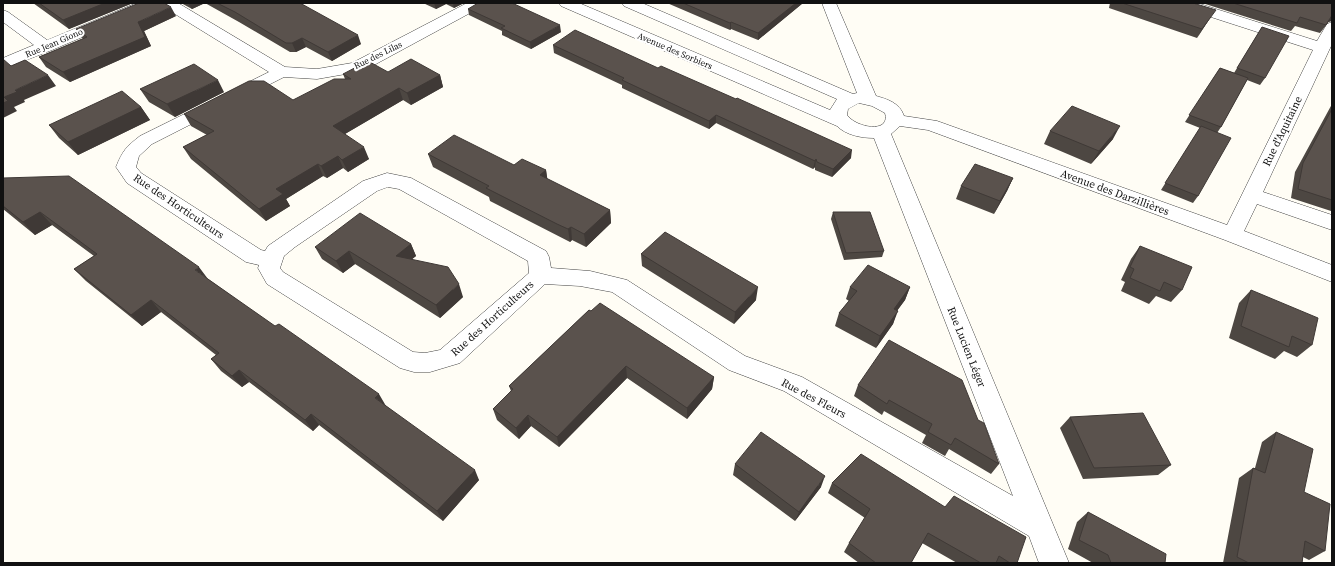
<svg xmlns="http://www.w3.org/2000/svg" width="1335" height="566" font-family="'Source Serif 4',serif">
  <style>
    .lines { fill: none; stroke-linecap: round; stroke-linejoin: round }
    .minor-casing { stroke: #444; stroke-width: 1 }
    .minor { fill: #fff; fill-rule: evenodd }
    .wall { fill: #4d4742 }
    .shaded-wall { fill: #3f3936 }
    .building { fill: #5a524d; stroke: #3f3936 }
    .labels { text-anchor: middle; stroke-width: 4; stroke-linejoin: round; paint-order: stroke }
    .far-street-label { font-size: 9px; fill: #111; stroke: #fff }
    .street-label { font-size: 11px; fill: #111; stroke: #fff }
  </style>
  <rect width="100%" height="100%" fill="#fffdf5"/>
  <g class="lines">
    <defs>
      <path id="minor" d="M137,3h20l-2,3 -103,44 -49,19v-11l31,-13 -31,-23v-12l5,2 39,28z
        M160,3h18l107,64 32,2 35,-6 115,-60h18l-2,3 -120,65 -46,8 -33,-2 -132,67 -13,12 -3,11 5,6 120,77 4,1 3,-5 13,-9 82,-56 24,-8 24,5 135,73 3,6 2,11 39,3 37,9 118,76 57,21 211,119 -139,-358c-13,0 -28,-3 -37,-12l-276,-120 -2,-3h20l251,107 7,-11 -213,-93 -2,-3h20l211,91 4,-1 -35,-90h14l40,93c11,3 24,7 28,20l33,5 290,104 86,-175 -136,-44 -2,-3h22l120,38 10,-17 5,-2v22l-69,148 69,23v15l-75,-26 -13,27 88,34v17l-107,-42 -297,-110 -28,-4 -9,8 178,429h-30l-10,-27 -245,-145 -55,-21 -117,-78 -32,-6 -35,-2 -85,79 -30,9h-16l-14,-4 -133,-84 -9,-16 1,-3 -13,-3 -119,-79 -11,-16c7,-17 10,-20 24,-31l129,-64 -107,-66zM859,103l13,3 13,7c6,21 -29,15 -38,2l1,-6zM388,187l11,2 129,72 1,12 -89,77 -15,3 -12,-1 -130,-80 -3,-4 4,-12 11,-9 82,-56z"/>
    </defs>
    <use href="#minor" class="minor-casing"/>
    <use href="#minor" class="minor"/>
  </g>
  <path class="wall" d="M33,3h100l-64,26z
    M181,3h119l61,41 -29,17 -26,-14 -10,5h-6l-51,-30 -34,-19 -13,6z
    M423,3h41l-10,5 -8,-4 -10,5z
    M667,3h136l-45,37 -27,-11 -1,1z
    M1110,3h83l17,15 -13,20 -88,-30z
    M1202,3h130l-4,20 -8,10 -25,-7 -4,5z
    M468,9l93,23 -30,17 -29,-14v-4l-33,-16z
    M176,16l-32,15 7,15 -81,36 -24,-15 -7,-10 44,-18 -7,-10z
    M1262,27l3,51 -5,7 -13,-5 -26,47 -4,6 -19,63 -5,7 -32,-13 39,-62 -15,-6 35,-54 14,5z
    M553,45l298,113 -19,19 -17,-7v-3l-2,2 -97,-46 -7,6 -87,-41v-3l-68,-32z
    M388,72l52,3 3,12 -32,18 -8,-5 -58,34 24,25 -21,13 -5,-4 -16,10 -4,-2 -37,23 4,7 -24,15 -75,-62 -8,-12 24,-12 -16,-9 -7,-12 109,-14 52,-21 -2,-5z
    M140,89l84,3 -49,25 -26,-15z
    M1332,104v106l-1,1 -40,-13 4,-26z
    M141,107l9,13 -72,35 -19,-17 -10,-13z
    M1050,131l63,8 -22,25 -47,-20z
    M428,154l118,16 1,9 63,31 1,13 -25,24 -14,-7 -2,2 -80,-41 -1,-4 -56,-30z
    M3,178l205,101 178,127 93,74 -36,41 -124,-96 -6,6 -64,-49 -7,5 -21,-16 -10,-12 5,-4 -55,-43 -19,14 -56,-45 -12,-12 20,-13 -42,-31 -17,10 -32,-26z
    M1013,178l-6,13 -13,23 -38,-15 5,-13z
    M833,212l51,39 -2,6 -38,3 -13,-41z
    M411,244l5,12 -4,3 51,38 -23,21 -85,-54 -12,9 -21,-14 -7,-12z
    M1140,246l42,44 -11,12 -15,-6 -7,8 -28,-13 4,-9 -4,-2 10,-21z
    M641,254l115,46 -22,24 -92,-58z
    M850,287h60l-5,13 -8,11 -4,13 -17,24 -41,-22 4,-13 10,-12 -3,-2z
    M1251,290l61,55 -15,12 -13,-6 -9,8 -46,-21 10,-35z
    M589,310l125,67 -2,12 -25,30 -60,-41 -68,69 -28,-21 -12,13 -22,-19 -4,-11 18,-18 -2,-5z
    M858,385l120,35 21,44 -8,10 -42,-25 -4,7 -23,-13 4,-8 -42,-24 -2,4 -28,-19z
    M1070,417l101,48 -13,10 -75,4 -23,-51z
    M1276,432l28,60 21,59 -16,9 -6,-3 -1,6h-79l16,-85 14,-10h2l7,-26z
    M735,464l86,23 -26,34 -62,-46z
    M832,483l185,80h-60l-35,-20 -11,20h-52l-15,-11 5,-9 16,-25 -37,-25z
    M1088,512l77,51h-72l-25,-14 9,-27z"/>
  <path class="shaded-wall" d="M105,3h28l-64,26 -6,-9z
    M188,3h17l-13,6z
    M434,3h11l1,1 -10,5z
    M453,3h11l-10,5z
    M796,3h7l-45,37v-7z
    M171,7l5,9 -32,15 7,15 -81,36 -7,-10 75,-50z
    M1216,10l-6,8 -13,20 5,-9z
    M1332,15v6l-6,2z
    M731,22v7l-1,1v-7z
    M560,25l1,7 -30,17 -1,-7z
    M358,35l3,9 -29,17 -4,-9z
    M302,38l4,9 -10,5 -4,-9z
    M48,75l8,11 -32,14 1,2 -11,5 3,4 -14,7v-15l1,-6 11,-7z
    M440,75l3,12 -32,18 -4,-12z
    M218,80l6,12 -49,25 -8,-13z
    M399,88l4,12 -65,38 -5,-12z
    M141,107l9,13 -72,35 -10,-13z
    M716,115v8l-7,6v-8z
    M1120,126l-7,13 -22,25 8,-13z
    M364,147l5,12 -21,13 -6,-12z
    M852,150l-1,8 -19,19 1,-8z
    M338,156l5,12 -16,10 -6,-12z
    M816,159l-1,8 -2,2 2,-8z
    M318,164l5,12 -37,23 4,7 -24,15 -7,-12 17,-20z
    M546,170l2,13 -8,-8z
    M1013,178l-6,13 -13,23 6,-13z
    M610,210l1,13 -25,24 -2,-13z
    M40,212l12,13 -17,10 -12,-13z
    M571,227l1,13 -2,2 -2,-13z
    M411,244l5,12 -15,12 -5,-12z
    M349,251l6,13 -12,9 -7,-12z
    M199,267l9,12 -13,-9z
    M459,284l4,13 -23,21 -4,-13z
    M758,287l-2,13 -22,24 1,-12z
    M910,287l-5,13 -16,21 5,-12z
    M151,300l10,12 -19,14 -11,-11z
    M898,311l-5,13 -17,24 4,-12z
    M626,366l1,12 -68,69 -2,-10z
    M239,370l10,12 -7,5 -10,-11z
    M714,377l-2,12 -25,30v-11z
    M379,394l7,12 -11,-8z
    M311,414l8,11 -6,6 -8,-11z
    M528,415l3,11 -12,13 -3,-11z
    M475,470l4,10 -36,41 -6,-10z
    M825,476l-4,11 -26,34 4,-9z"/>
  <path class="building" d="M39,3h66l-42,17z
    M139,3h25l7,4 -33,15 7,15 -82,35 -24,-15 48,-20 -11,-8z
    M217,3h83l58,32 -30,17 -26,-14 -10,5h-6l-51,-31z
    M478,3h34l48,22 -30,17 -29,-14 4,-2 -37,-17z
    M683,3h113l-38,30 -27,-11 -1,1z
    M1122,3h71l23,7 -14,19z
    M1233,3h99v12l-6,10 -26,-8 -3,6z
    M1262,27l27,9 -24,42 -28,-10z
    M575,30l83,38 3,-2 75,33 1,-1 115,52 -19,19 -16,-7 -1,-3 -1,2 -99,-46 -7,6 -87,-41 2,-2 -71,-33z
    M3,59l8,7 14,-6 23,15 -33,15 2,2 -13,5 4,4 -5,2z
    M411,59l29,16 -33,18 -8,-5 -66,38 31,21 -22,13 -4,-4 -17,10 -3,-2 -42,25 7,5 -24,15 -76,-62 31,-16 -30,-17 65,-33h15l29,19 41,-21h17l-8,-5 25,-13 20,11z
    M194,64l24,16 -51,24 -27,-15z
    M1220,68l28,10 -27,49 -32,-12z
    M122,91l19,16 -73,35 -19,-17z
    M1072,106l48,20 -21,25 -49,-20z
    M1332,109v91l-34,-11 5,-26z
    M1201,126l30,12 -33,58 -33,-13z
    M454,135l60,30 8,-6 24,11 -6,5 70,35 -26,24 -13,-7 -3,2 -11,-5 -71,-36 3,-2 -61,-32z
    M975,164l38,14 -13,23 -39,-15z
    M69,176l130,91 -4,3 80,56 4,-2 100,70 -4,4 100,72 -38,41 -126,-97 -6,6 -66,-50 -7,6 -21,-17 8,-6 -68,-53 -20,15 -57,-46 23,-15 -57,-42 -17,10 -20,-16v-28z
    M833,212h37l14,39 -38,2z
    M360,213l51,31 -15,12 52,11 11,17 -23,21 -87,-54 -13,10 -21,-14z
    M665,232l93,55 -23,25 -94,-58z
    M1140,246l52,21 -10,23 -18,-8 -4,9 -30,-13 4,-9 -4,-2z
    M868,265l42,22 -16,22 4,2 -18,25 -41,-23 18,-22 -7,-4z
    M1251,290l67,28 -6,27 -20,-9 -3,11 -48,-21z
    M600,303l114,74 -27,31 -61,-42 -69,71 -29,-22 -12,13 -23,-19 20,-20 -4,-3 80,-76 2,1z
    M889,340l73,40 16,40 6,3 15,41 -44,-26 -4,7 -23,-13 4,-8 -43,-24 -2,4 -29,-19z
    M1143,413l28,52 -77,3 -24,-51z
    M761,432l64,44 -26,36 -64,-48z
    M1276,432l37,17 -9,43 26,12 -5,47 -20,-10 -3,22h-53l-12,-6 16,-89 12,5z
    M861,454l84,53 9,-11 72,41 -9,26h-7l-11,-7 -3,7h-15l-53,-30 -17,30h-35l-27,-20 21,-34 -38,-26z
    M1088,512l78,42 -1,9h-54l-3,-8 -29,-15z"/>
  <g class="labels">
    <g class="far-street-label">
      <text transform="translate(54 43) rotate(-23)" y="3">Rue Jean Giono</text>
      <text transform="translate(675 51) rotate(23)" y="3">Avenue des Sorbiers</text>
      <text transform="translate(378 55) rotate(-26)" y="3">Rue des Lilas</text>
    </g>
    <g class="street-label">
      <text transform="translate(1282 131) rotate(-64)" y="4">Rue d'Aquitaine</text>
      <text transform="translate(1115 192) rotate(20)" y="4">Avenue des Darzillières</text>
      <text transform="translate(179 206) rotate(34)" y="4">Rue des Horticulteurs</text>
      <text transform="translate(492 318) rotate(-42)" y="4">Rue des Horticulteurs</text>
      <text transform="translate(967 347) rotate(68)" y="4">Rue Lucien Léger</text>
      <text transform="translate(814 398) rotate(28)" y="4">Rue des Fleurs</text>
    </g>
  </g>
  <rect width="1335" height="566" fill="none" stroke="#111111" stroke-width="8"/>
</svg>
